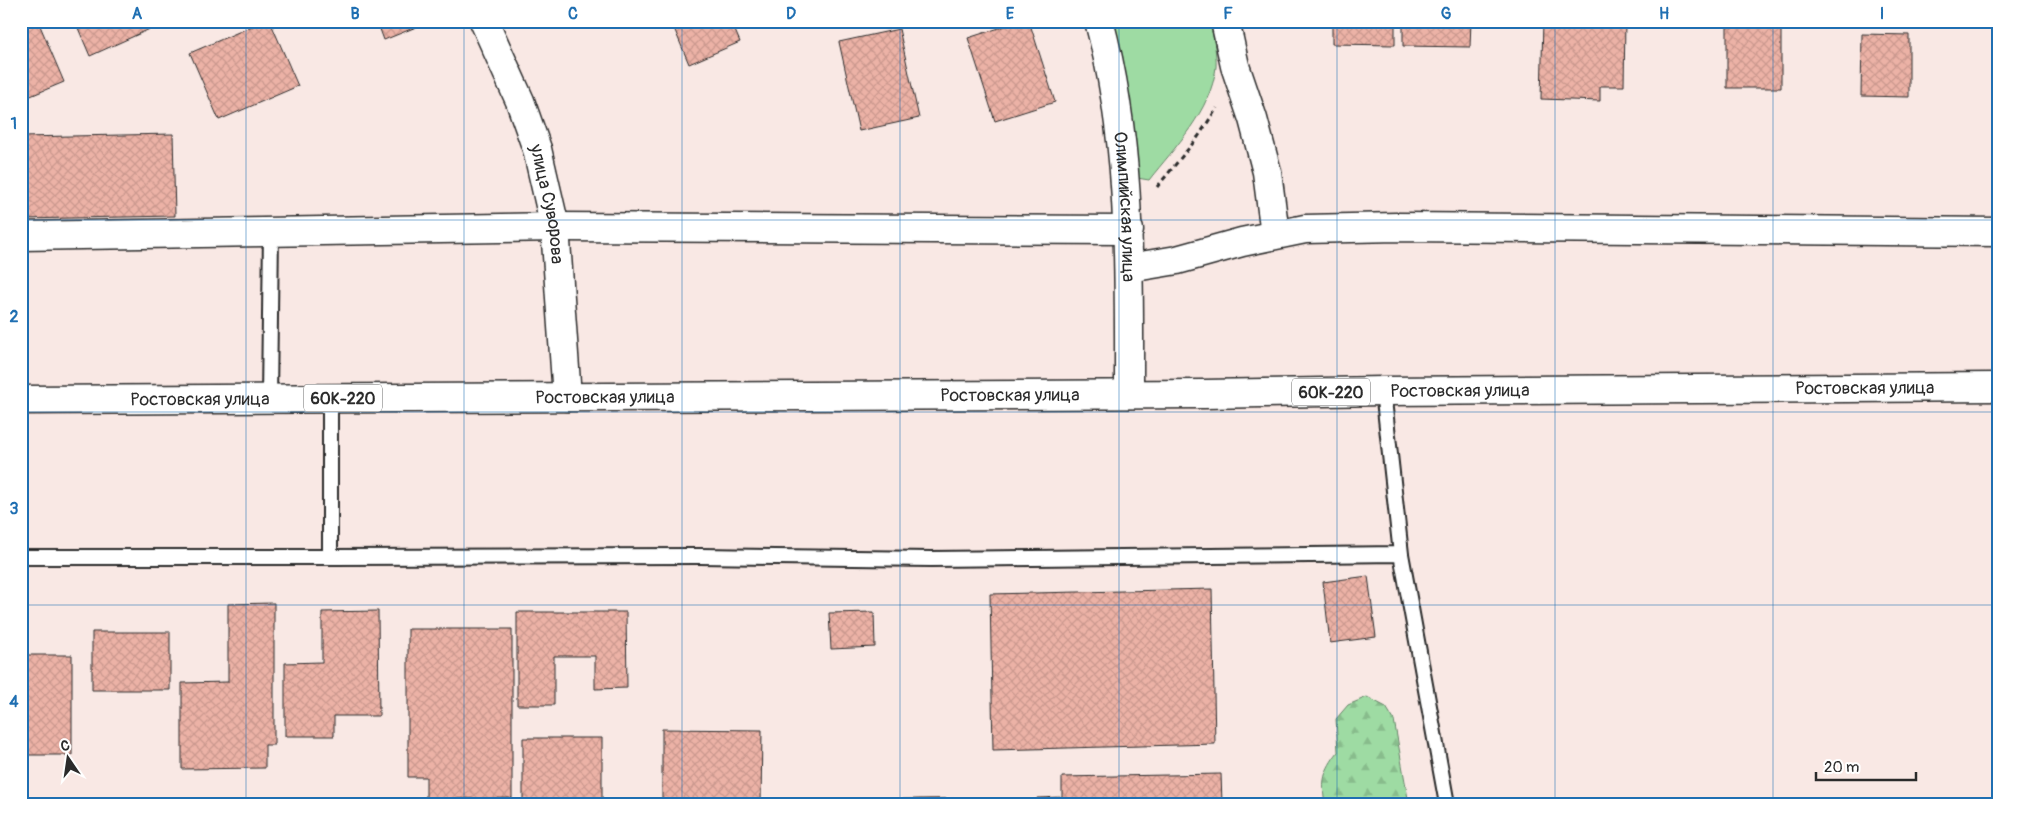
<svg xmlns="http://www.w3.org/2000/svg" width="2019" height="825" font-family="Pangolin,sans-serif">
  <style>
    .green { fill: #9edba3; stroke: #648367 }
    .forest { fill: url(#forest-firs); stroke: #648367 }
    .building { fill: url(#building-cross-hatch); stroke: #2b2b2b }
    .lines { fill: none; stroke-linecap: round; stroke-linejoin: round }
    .service-casing { stroke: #2b2b2b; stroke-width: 18 }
    .minor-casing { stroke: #2b2b2b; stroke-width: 31 }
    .primary-casing { stroke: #2b2b2b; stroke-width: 31 }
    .path { stroke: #2b2b2b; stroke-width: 3; stroke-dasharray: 5 4; stroke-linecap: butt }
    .service { stroke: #fff; stroke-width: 14 }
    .minor { stroke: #fff; stroke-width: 28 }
    .primary { stroke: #fff; stroke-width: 28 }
    .grid { fill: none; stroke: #1f6fb2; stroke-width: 1; stroke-opacity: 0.55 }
    .labels { text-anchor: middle; stroke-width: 5; stroke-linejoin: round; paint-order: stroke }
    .shield { fill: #fff; stroke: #6b6b6b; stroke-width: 1 }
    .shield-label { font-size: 16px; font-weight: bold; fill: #2b2b2b }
    .street-label { font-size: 18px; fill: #2b2b2b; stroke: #fff }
    .neatline { fill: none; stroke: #1f6fb2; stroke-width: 2 }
    .grid-label { font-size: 16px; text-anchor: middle; font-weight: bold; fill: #1f6fb2 }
  </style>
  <defs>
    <pattern id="forest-firs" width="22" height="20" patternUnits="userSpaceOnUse" patternTransform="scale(1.25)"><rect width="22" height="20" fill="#9edba3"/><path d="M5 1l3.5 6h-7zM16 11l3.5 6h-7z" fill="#88bc8c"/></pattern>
    <pattern id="building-cross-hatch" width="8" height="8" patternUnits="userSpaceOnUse" patternTransform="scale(1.25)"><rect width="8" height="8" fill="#ecb2a6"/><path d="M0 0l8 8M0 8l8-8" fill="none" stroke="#cb998f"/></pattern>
  </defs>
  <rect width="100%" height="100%" fill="#f9e8e4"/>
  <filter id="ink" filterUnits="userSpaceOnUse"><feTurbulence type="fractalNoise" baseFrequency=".02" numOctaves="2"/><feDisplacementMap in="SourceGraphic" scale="10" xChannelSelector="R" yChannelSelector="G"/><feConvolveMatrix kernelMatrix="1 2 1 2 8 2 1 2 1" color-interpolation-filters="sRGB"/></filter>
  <g filter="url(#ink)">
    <path class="green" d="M1106,21h104c3,15 7,32 6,46 -5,44 -41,80 -67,113l-12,-2z"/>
    <path class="forest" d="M1367,697l19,10 8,13 15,84h-84c-4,-23 -1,-34 13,-52l-2,-33 12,-14z"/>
    <path class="building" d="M21,21h17l26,61 -43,18z
      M75,21h74l3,7 -62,28z
      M264,21h6l28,65 -79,34 -29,-67z
      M377,21h54l-47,19z
      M671,21h60l9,21 -51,22z
      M1021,21h8l26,81 -60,19 -27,-83z
      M1332,21h63v24l-63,-1z
      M1403,21h68l-1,26 -67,-1z
      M1543,21h82l-1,65h-24v15l-59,-2z
      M1781,26v62h-54v-61z
      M899,29l20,89 -60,13 -20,-89z
      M1862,34l47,1v62l-48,-1z
      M173,134l2,82 -154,3v-82z
      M1368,576l8,61 -46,6 -7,-61z
      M1212,589l3,155 -222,6 -3,-156z
      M274,603v142h-9v23l-83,1v-86l46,-1v-78z
      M378,611l1,105h-45v20h-49v-73l37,-1v-50z
      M517,612h109l1,76 -32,1v-33h-41v49h-37z
      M874,612l1,35 -44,2 -2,-36z
      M408,629h104v169l-86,1v-22h-18z
      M92,632h78v58h-78z
      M21,655h51v100h-51z
      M662,729l100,1 -1,74h-56v-3l-43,-1z
      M523,738h79v66h-79z
      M1221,774l1,30h-185v-6l25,-1v-20z
      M984,798v6h-202v-3z"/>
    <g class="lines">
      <defs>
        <path id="service" d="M1383,391l18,163 46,250
          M269,399l2,-167
          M21,557h309v-159
          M330,557l370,-1 231,3 470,-5"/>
        <g id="minor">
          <path id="s1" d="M484,21l36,80 17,48 18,78 12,170"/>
          <path id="s2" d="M1099,21c33,122 30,248 30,373"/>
          <path d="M1225,21l10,45 18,53 14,53 8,62"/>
          <path d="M21,236l534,-9 574,3"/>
          <path d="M1129,268l48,-8 65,-18 63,-13 92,-2 601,5"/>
        </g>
        <g id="primary">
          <path id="s3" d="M21,400l1183,-6 179,-3 615,-4"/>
        </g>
      </defs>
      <use href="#service" class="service-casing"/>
      <use href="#minor" class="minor-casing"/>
      <use href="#primary" class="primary-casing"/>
      <path class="path" d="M1157,187l41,-50 19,-29"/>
      <use href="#service" class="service"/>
      <use href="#minor" class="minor"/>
      <use href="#primary" class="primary"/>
    </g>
  </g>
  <path class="grid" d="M246,21v783M464,21v783M682,21v783M900,21v783M1119,21v783M1337,21v783M1555,21v783M1773,21v783M21,220h1977M21,412h1977M21,605h1977"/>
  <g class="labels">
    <g class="shield">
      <rect x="1292" y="378.5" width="78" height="27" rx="4"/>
      <rect x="304" y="384.5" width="78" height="27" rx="4"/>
    </g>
    <g class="shield-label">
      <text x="1331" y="398">60К-220</text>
      <text x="343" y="404">60К-220</text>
    </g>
    <g class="street-label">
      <text dy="6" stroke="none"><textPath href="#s1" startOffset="195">улица Суворова</textPath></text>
      <text dy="6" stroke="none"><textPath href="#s2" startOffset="188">Олимпийская улица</textPath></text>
      <text dy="6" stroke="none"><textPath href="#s3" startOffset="1844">Ростовская улица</textPath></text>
      <text dy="6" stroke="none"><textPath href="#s3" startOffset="1439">Ростовская улица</textPath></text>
      <text dy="6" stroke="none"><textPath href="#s3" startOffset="989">Ростовская улица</textPath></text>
      <text dy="6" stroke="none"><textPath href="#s3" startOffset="584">Ростовская улица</textPath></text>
      <text dy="6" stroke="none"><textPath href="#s3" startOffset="179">Ростовская улица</textPath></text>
    </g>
  </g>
  <rect width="2019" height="825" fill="none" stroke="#fff" stroke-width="55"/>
  <g transform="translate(68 758) rotate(347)" stroke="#ffffff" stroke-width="4" paint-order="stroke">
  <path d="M0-4L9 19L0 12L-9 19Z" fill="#2b2b2b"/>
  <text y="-8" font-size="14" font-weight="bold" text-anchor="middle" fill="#2b2b2b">С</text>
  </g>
  <path d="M1816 772v8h100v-8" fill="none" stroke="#2b2b2b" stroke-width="2.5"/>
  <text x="1824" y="772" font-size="15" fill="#2b2b2b" stroke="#ffffff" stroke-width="4" paint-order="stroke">20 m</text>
  <rect x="28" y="28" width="1964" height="770" class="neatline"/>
  <g class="grid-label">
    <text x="137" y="19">A</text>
    <text x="355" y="19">B</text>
    <text x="573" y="19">C</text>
    <text x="791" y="19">D</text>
    <text x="1010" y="19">E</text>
    <text x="1228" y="19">F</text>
    <text x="1446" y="19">G</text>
    <text x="1664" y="19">H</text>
    <text x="1882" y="19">I</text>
    <text x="14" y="129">1</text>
    <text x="14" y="322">2</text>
    <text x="14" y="514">3</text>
    <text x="14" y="707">4</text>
  </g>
</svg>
